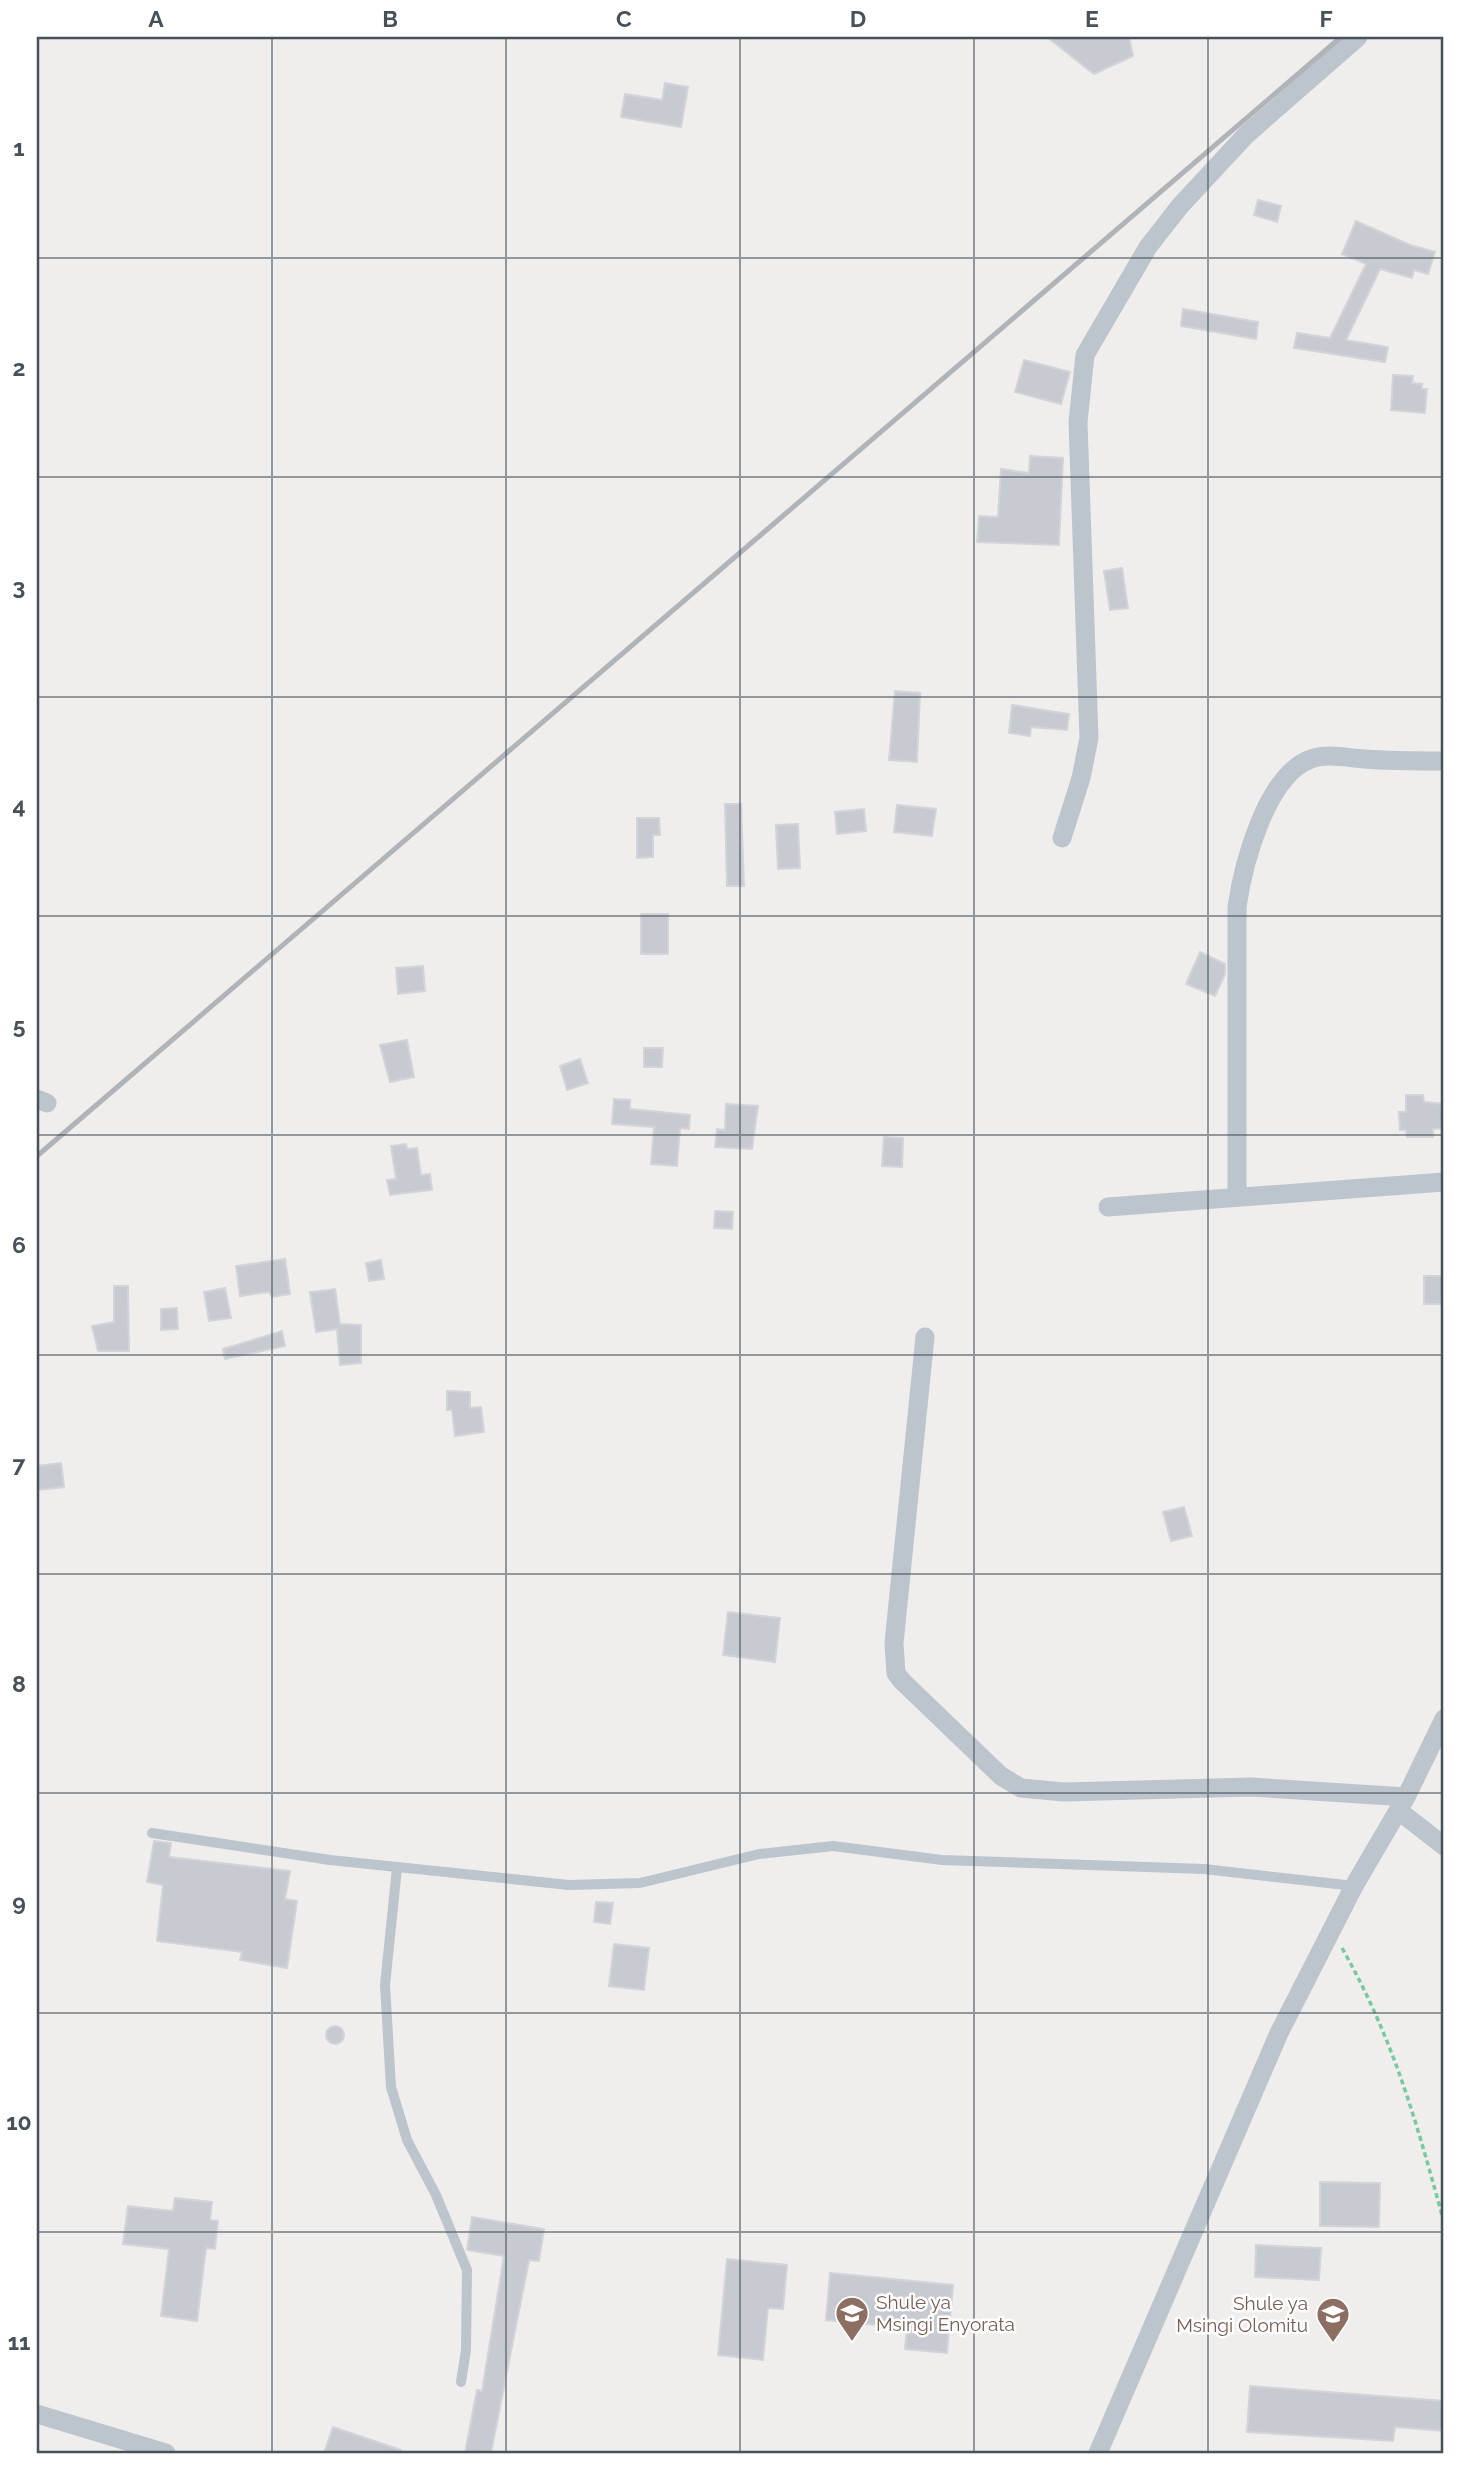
<svg xmlns="http://www.w3.org/2000/svg" width="1481" height="2490" font-family="Raleway,sans-serif">
  <style>
    .building { fill: #c7cad0; stroke: #d2d4d9; stroke-width: 2 }
    .lines { fill: none; stroke-linecap: round; stroke-linejoin: round }
    .path { stroke: #77c99f; stroke-width: 3.5; stroke-dasharray: 5 3.5; stroke-linecap: butt }
    .service { stroke: #bcc5cc; stroke-width: 10 }
    .minor { stroke: #bcc5cc; stroke-width: 19 }
    .rail { stroke: #b0b3b8; stroke-width: 5 }
    .grid { fill: none; stroke: #46515a; stroke-width: 2; stroke-opacity: 0.55 }
    .labels { text-anchor: middle; stroke-width: 5; stroke-linejoin: round; paint-order: stroke }
    .education-label { font-size: 19px; fill: #785e54; stroke: #fff; text-anchor: start }
    .neatline { fill: none; stroke: #46515a; stroke-width: 2.5 }
    .grid-label { font-size: 23px; text-anchor: middle; font-weight: bold; fill: #46515a }
  </style>
  <rect width="100%" height="100%" fill="#f0eded"/>
  <path class="building" d="M1047,37h82l4,19 -39,18z
    M665,83l23,4 -7,40 -60,-10 4,-23 37,6z
    M1258,200l23,6 -4,16 -23,-7z
    M1356,221l54,24 25,7 -7,22 -14,-4 -2,8 -32,-9 -34,71 42,7 -3,15 -91,-14 3,-15 33,5 36,-74 -24,-10z
    M1183,309l75,13 -2,17 -75,-13z
    M1024,360l46,12 -9,32 -46,-12z
    M1393,375l20,1 -1,7 10,1v5h5l-2,24 -34,-3z
    M1030,456l33,2 -4,87 -82,-3 2,-26 19,1 3,-48 28,4z
    M1122,568l6,40 -18,2 -6,-39z
    M895,691l25,2 -3,69 -28,-2z
    M1012,705l57,9 -2,16 -36,-3 -1,9 -21,-3z
    M725,804h16l3,82h-17z
    M897,805l39,4 -4,27 -38,-4z
    M864,809l2,22 -29,3 -2,-22z
    M637,818h22l1,17h-7v22l-16,1z
    M798,824l2,44 -22,1 -2,-44z
    M641,914h27v40h-27z
    M1200,952l25,12v10l-10,22 -29,-12z
    M423,966l2,25 -27,3 -2,-26z
    M407,1040l7,37 -24,5 -10,-37z
    M644,1048h19l-1,19h-18z
    M580,1059l8,24 -21,7 -7,-24z
    M1406,1095h17l1,7 20,2v24l-11,1v8h-26l-1,-7h-6l-1,-18h7z
    M614,1099l16,1v9l60,6 -1,14 -9,-1 -3,38 -26,-2 3,-37 -42,-3z
    M726,1104l32,2 -6,43 -37,-2 2,-18 8,1z
    M884,1137l19,1 -1,29 -20,-1z
    M406,1144l1,5 10,-1 4,27 9,-1 2,16 -42,5 -3,-15 9,-1 -5,-33z
    M715,1211l18,1 -1,17 -18,-1z
    M285,1259l5,35 -18,3 -3,-5 -29,4 -4,-30z
    M381,1260l3,19 -15,2 -3,-18z
    M1424,1276h20v28h-20z
    M114,1286h14l1,65h-31l-6,-25 22,-4z
    M225,1288l6,30 -22,3 -5,-29z
    M335,1289l5,35 21,1v38l-21,2 -3,-36 -21,3 -6,-40z
    M177,1308l1,21 -17,1v-21z
    M282,1331l3,15 -60,13 -2,-10z
    M447,1391l23,1v16l11,-1 3,25 -29,4 -3,-26h-5z
    M61,1463l3,24 -26,3 -1,-24z
    M1184,1507l8,29 -21,5 -8,-29z
    M728,1612l52,6 -5,44 -52,-7z
    M154,1841l17,2 -2,14 121,14 -5,28 12,2 -10,67 -47,-8 2,-8 -85,-11 6,-56 -16,-3z
    M596,1902l17,1 -3,21 -16,-2z
    M614,1944l35,4 -5,42 -35,-4z
    M326 2035a9 9 0 1 1 18 0a9 9 0 1 1-18 0Z
    M1320,2182l60,1 -1,44 -59,-1z
    M175,2198l37,4 -2,18 8,1 -3,28 -9,-1 -9,73 -36,-5 8,-67 -46,-5 5,-38 45,5z
    M472,2217l72,12 -5,32 -10,-1 -38,193h-26l12,-63 5,1 22,-135 -37,-6z
    M1256,2245l65,3 -2,32 -64,-3z
    M727,2259l60,6 -4,44 -15,-1 -5,52 -45,-5z
    M830,2273l123,12 -6,68 -42,-4 2,-21 -81,-8z
    M1250,2386l194,15v30l-49,-4 -2,14 -146,-9z
    M333,2427l68,23v3h-77z"/>
  <g class="lines">
    <path class="path" d="M1342,1948c51,90 73,169 100,267"/>
    <path class="service" d="M152,1833l178,27 239,25 71,-2 119,-29 74,-8 109,14 262,9 150,17
      M397,1868l-12,117 6,102 16,53 29,55 31,75 -1,80 -5,32"/>
    <path class="minor" d="M1062,838l19,-60 8,-40 -11,-316 7,-67 63,-108 32,-41 66,-71 112,-98
      M37,1099l10,4
      M1237,1196v-289c6,-42 29,-132 74,-148 17,-6 36,-1 53,0 27,2 54,2 80,2
      M1108,1207l336,-25
      M925,1337l-31,306 2,30 6,8 99,95 20,12 43,4 187,-5 155,10
      M1399,1811l45,35
      M37,2414l129,39
      M1098,2453l181,-420 75,-147 52,-89 38,-78"/>
    <path class="rail" d="M37,1156l1304,-1119"/>
  </g>
  <path class="grid" d="M272,37v2416M506,37v2416M740,37v2416M974,37v2416M1208,37v2416M37,258h1407M37,477h1407M37,697h1407M37,916h1407M37,1135h1407M37,1355h1407M37,1574h1407M37,1793h1407M37,2013h1407M37,2232h1407"/>
  <defs>
    <symbol id="school-pin" viewBox="-11 -11 22 30"><path d="M0 17L-7.5 6A9.5 9.5 0 1 1 7.5 6Z" fill="#8d6e63" stroke="#fff"/><path d="M0-5L7-2L0 1L-7-2ZM-4 1L0 2.5L4 1V4Q0 6-4 4Z" fill="#fff"/></symbol>
  </defs>
  <g fill-rule="evenodd">
    <use href="#school-pin" x="833" y="2294" width="38" height="52"/>
    <use href="#school-pin" x="1314" y="2295" width="38" height="52"/>
  </g>
  <g class="labels">
    <g class="education-label">
      <text x="876" y="2309">Shule ya<tspan x="876" dy="22">Msingi Enyorata</tspan></text>
      <text x="1308" y="2310" text-anchor="end">Shule ya<tspan x="1308" dy="22">Msingi Olomitu</tspan></text>
    </g>
  </g>
  <rect width="1481" height="2490" fill="none" stroke="#ffffff" stroke-width="77"/>
  <rect x="38" y="38" width="1404" height="2414" class="neatline"/>
  <g class="grid-label">
    <text x="156" y="27">A</text>
    <text x="390" y="27">B</text>
    <text x="624" y="27">C</text>
    <text x="858" y="27">D</text>
    <text x="1092" y="27">E</text>
    <text x="1326" y="27">F</text>
    <text x="19" y="156">1</text>
    <text x="19" y="376">2</text>
    <text x="19" y="595">3</text>
    <text x="19" y="814">4</text>
    <text x="19" y="1034">5</text>
    <text x="19" y="1253">6</text>
    <text x="19" y="1472">7</text>
    <text x="19" y="1692">8</text>
    <text x="19" y="1911">9</text>
    <text x="19" y="2130">10</text>
    <text x="19" y="2350">11</text>
  </g>
</svg>
